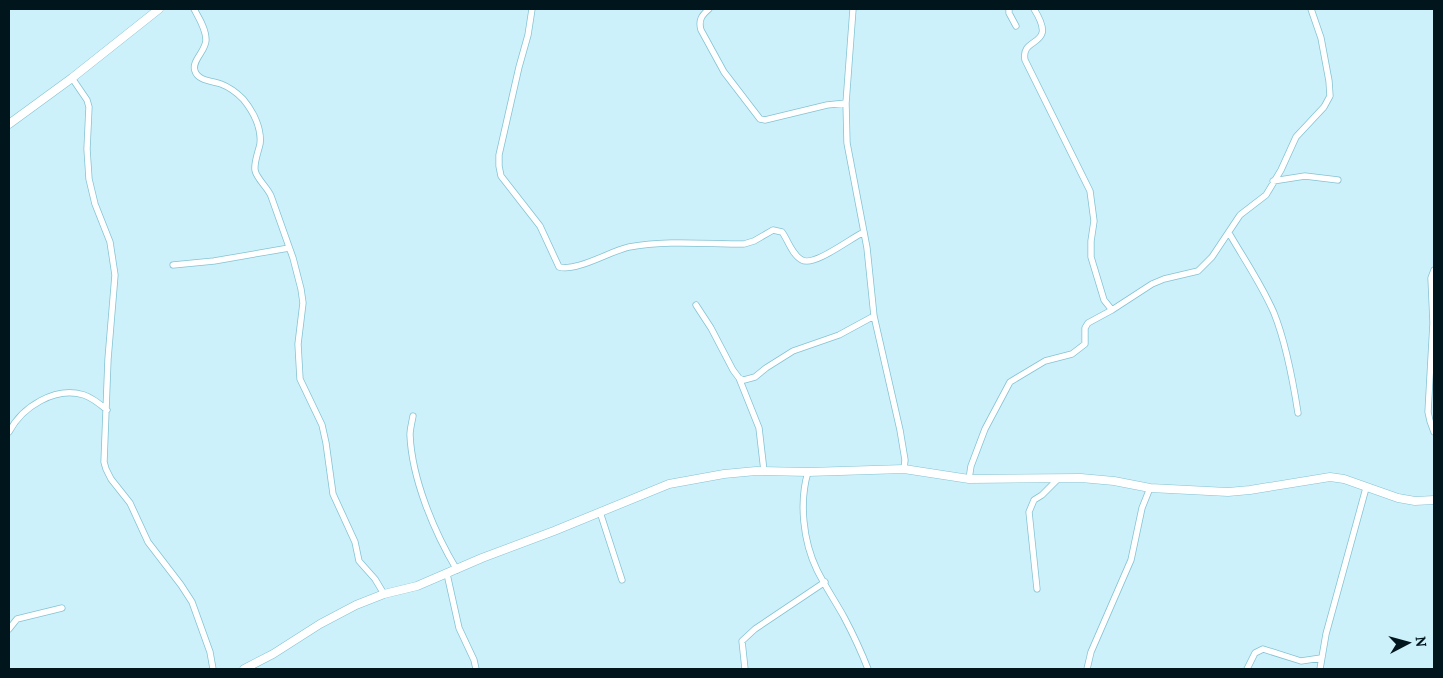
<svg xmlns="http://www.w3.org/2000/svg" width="1443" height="678" font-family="Lora,serif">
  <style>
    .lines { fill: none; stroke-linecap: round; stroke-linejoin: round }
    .minor-casing { stroke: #84c2d2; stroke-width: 7 }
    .tertiary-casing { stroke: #84c2d2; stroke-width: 9 }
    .minor { stroke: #fff; stroke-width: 5.5 }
    .tertiary { stroke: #fff; stroke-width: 8 }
  </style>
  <rect width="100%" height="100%" fill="#ccf1fb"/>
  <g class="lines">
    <defs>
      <path id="minor" d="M194,9c5,9 12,20 12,31 0,11 -15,21 -11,31 3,10 18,10 26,13 8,3 16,9 22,15 10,12 19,29 17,45 -2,9 -6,18 -5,26 1,8 13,18 16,26l22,62 8,31 2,14 -5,41 2,35 22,46 4,18 7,51 22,48 4,19 16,18 9,15
        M532,9l-4,26 -9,32 -20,88v11l2,10 39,50 19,41c18,5 51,-16 70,-20 38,-7 77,-3 115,-3l10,-3 19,-11 9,2c6,8 10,23 20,28 12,7 49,-22 62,-28
        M709,9c-7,6 -11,11 -8,21l23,42 36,47 5,1 62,-15 19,-2
        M853,9l-7,94 1,40 20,105 7,68 26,114 5,30 -1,9
        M1009,9v4l7,13
        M1034,9c25,40 -14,26 -9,51l65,131 4,30 -3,20v16l13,43 8,10
        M72,78l15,22 2,7 -2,42 2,30 6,25 15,38 5,33 -7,84 -4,103 2,7 5,10 19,24 18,39 33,43 11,17 18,50 3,17
        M1273,181l32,-5 33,4
        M1229,233c15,26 33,52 45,80 12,30 19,68 24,100
        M173,265l41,-4 75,-13
        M1434,270l-3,8 2,45 -5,89 2,9 4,11
        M696,305l15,23 22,42 6,8 5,2 11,-3 11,-9 27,-17 46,-16 35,-19
        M739,378l20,50 5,43
        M413,416c-1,6 -3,13 -3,19 2,44 24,97 47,135
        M9,432c13,-25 46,-46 75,-37 9,3 16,9 23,15
        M808,472c-9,30 -5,69 9,98 8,16 18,31 27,47 9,17 17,34 24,52
        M969,479l2,-13 14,-37 25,-47 35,-21 27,-7 13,-10v-16l3,-5 24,-13 40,-26 12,-5 34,-8 14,-14 28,-42 26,-20 15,-25 15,-33 28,-30 6,-11 -1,-15 -8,-43 -10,-29
        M600,512l22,68
        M447,574l12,54 15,32 2,9
        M1037,589l-8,-77 5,-12 8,-5 16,-16
        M9,629l8,-10 45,-11
        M745,669l-3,-28 13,-12 70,-47
        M1087,669l4,-17 40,-92 11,-52 8,-20
        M1247,669l8,-16 8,-4 38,12 20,-3
        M1320,669l6,-35 40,-146"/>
      <path id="tertiary" d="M9,124l63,-46 87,-69
        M244,669l29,-15 47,-30 36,-19 28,-11 33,-8 65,-28 72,-27 115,-47 55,-10 32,-3 52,1 96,-3 65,10 112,-1 33,3 36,7 78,4 22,-2 80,-13 14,2 54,19 17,3 19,-1"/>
    </defs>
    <use href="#minor" class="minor-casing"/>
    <use href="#tertiary" class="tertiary-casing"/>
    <use href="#minor" class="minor"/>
    <use href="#tertiary" class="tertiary"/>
  </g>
  <rect width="1443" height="678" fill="none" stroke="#00161c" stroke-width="20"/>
  <g transform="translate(1408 643) rotate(84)" stroke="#ccf1fb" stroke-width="4" paint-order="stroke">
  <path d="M0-4L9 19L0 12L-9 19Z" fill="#00161c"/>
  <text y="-8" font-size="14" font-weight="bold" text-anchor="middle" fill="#00161c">N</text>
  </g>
</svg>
